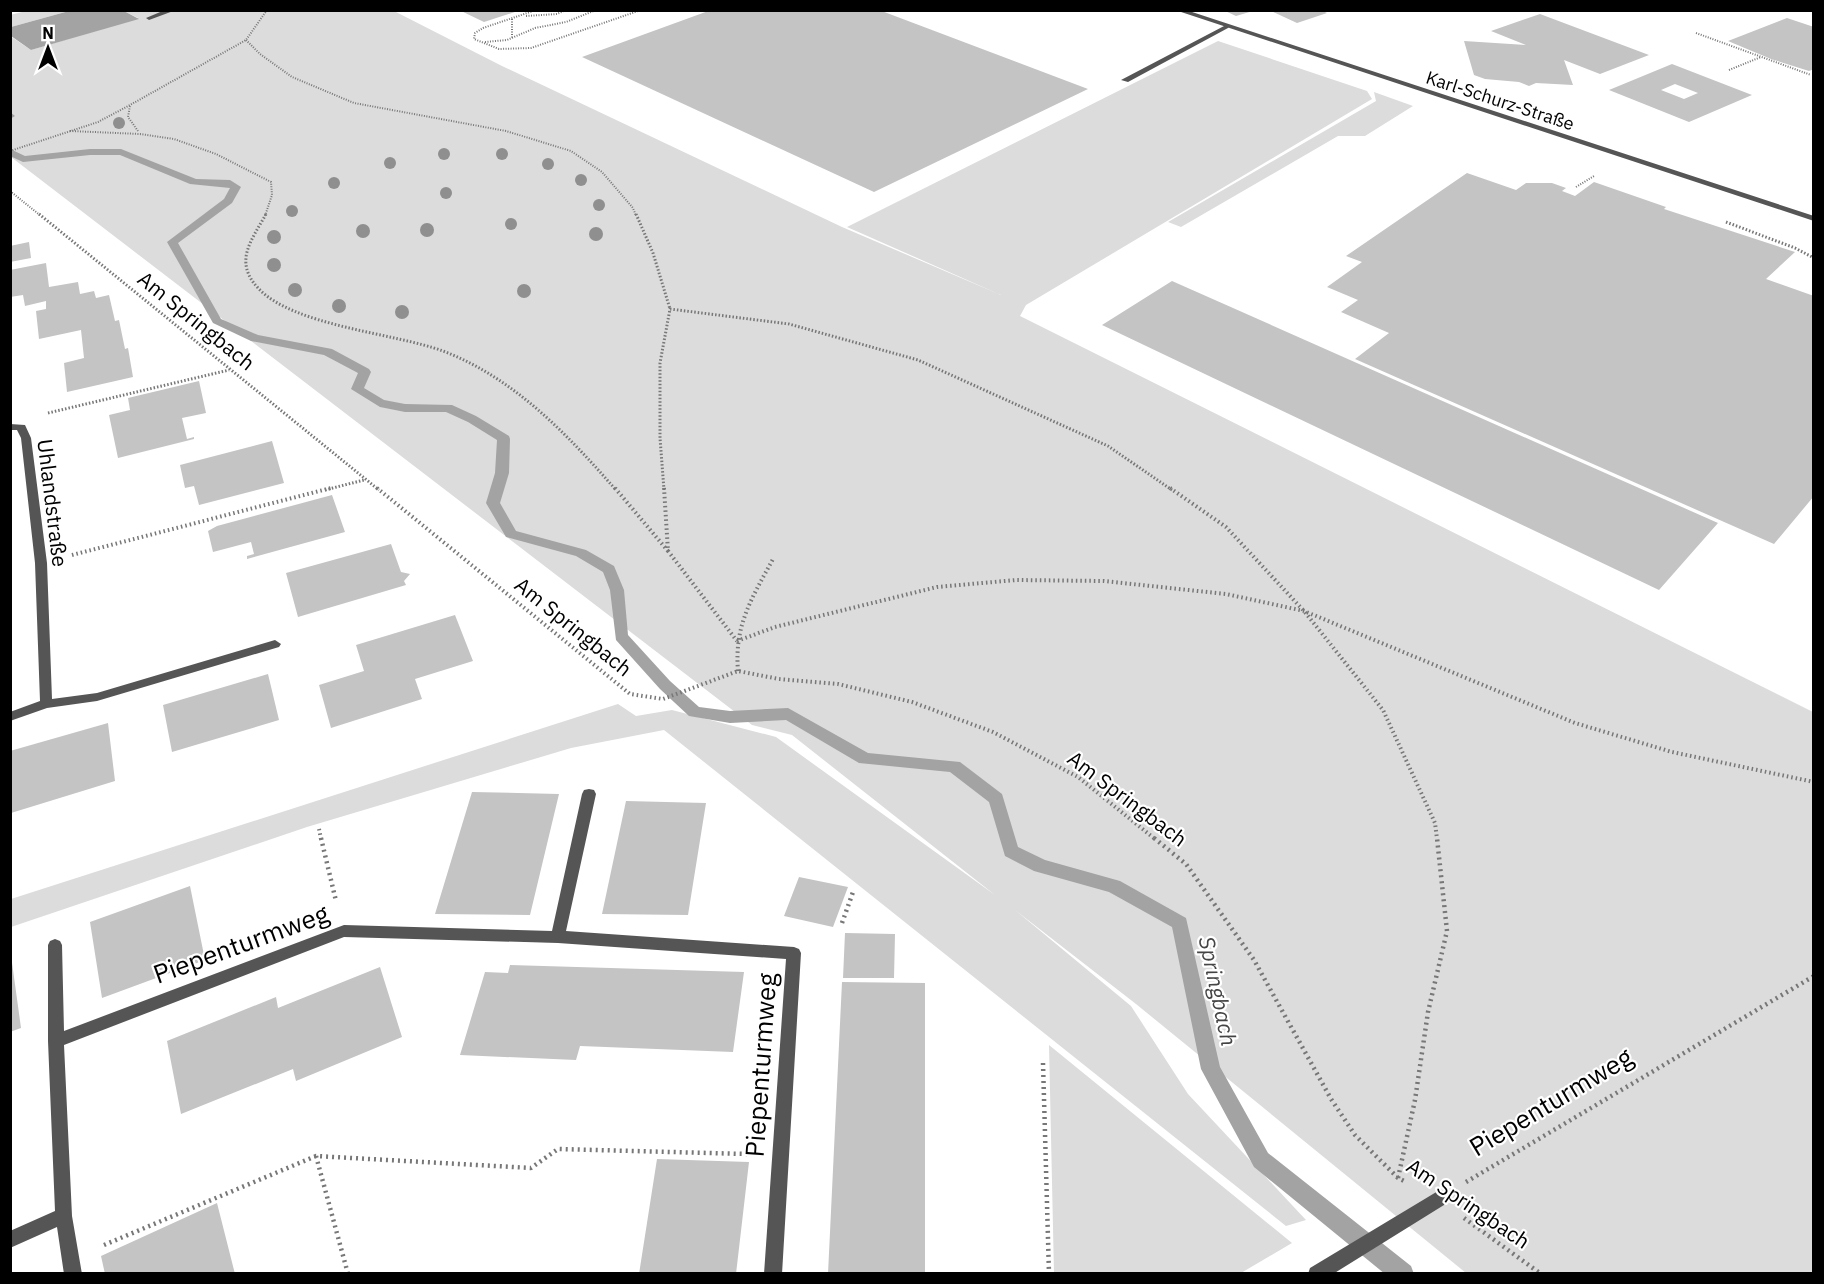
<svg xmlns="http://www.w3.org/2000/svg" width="1824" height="1284" font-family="'IBM Plex Sans',sans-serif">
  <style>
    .green { fill: #dcdcdc }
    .water { fill: #a3a3a3 }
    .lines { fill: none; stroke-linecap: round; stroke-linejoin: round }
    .stream { fill: #a3a3a3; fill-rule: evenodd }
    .building { fill: #c4c4c4; fill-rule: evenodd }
    .path-far3 { stroke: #777; stroke-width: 2; stroke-dasharray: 1 1.5; stroke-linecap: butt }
    .path-far2 { stroke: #777; stroke-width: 3; stroke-dasharray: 1.5 2; stroke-linecap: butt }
    .path-far1 { stroke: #777; stroke-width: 4; stroke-dasharray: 1.5 3; stroke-linecap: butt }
    .path { stroke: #777; stroke-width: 4.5; stroke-dasharray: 2 4; stroke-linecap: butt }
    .lane { fill: #555; fill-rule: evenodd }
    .street { fill: #555; fill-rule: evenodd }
    .tree { fill: #8f8f8f }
    .labels { text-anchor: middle; stroke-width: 4.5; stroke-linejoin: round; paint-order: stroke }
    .far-street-label { font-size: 18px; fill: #000; stroke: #fff }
    .street-label { font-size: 21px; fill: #000; stroke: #fff }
    .water-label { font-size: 22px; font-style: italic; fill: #444; stroke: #fff }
    .near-street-label { font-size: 26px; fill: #000; stroke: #fff }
  </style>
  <rect width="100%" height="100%" fill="#fff"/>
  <path class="green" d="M26,11h43l-58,16 -1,-12z
    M124,11h270l108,55 340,161 159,68 -154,-68 371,-186 149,50 5,8 -346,206 -6,11 793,396v561h-347l-330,-269 -121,-94 116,96 57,88 118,126 -20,6 -622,-496 -93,18 -264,79 -296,100v-28l607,-195 18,12 36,-6 104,27 219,158 -203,-160 -40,-10 -741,-568 -1,-121 21,14 107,-32z
    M1374,92l39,14 -48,30h-27l-157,91 -13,-5 208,-121z
    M1049,1045l243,198 -51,30h-187z"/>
  <path class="water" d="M69,11h55l15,8 -108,31 -20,-14v-9z"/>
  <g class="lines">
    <path class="stream" d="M10,112l5,4 -5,3z
      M10,149l15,7 65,-7h31l75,30 34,1 11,7 -9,16 -54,40 43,76 37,16 74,14 37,20 2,3 -7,16 20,12 21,4 47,1 24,11 33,20 1,3 -1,34 -9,30 16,28 70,19 28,16 10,24 4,45 42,46 29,26 31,4 58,-3 80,45 92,9 42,32 16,53 27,13 75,21 66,37 34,149 48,86 143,113 3,8h-29l-131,-107 -53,-98 -29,-142 -63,-35 -75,-21 -29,-15 -16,-54 -39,-30 -91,-9 -73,-43 -56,3 -41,-7 -29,-27 -44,-49 -6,-50 -7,-18 -27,-16 -70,-19 -20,-34 9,-30 2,-33 -29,-18 -22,-10h-41l-25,-5 -29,-18 7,-16 -34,-18 -73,-14 -38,-18 -46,-81 57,-43 6,-11 -40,-4 -70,-29h-30l-67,7 -13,-6z"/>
  </g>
  <path class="building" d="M459,10h59v1l-34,11z
    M711,10h168l209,79 -214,103 -292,-135z
    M1223,10h30v1l-17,5z
    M1269,10h52l6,3 -30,10z
    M1540,14l109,41 -49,19 -36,-14 9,25 -37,-2 -7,3 -10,-4 -34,-3 -11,-4 -10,-34 62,4 -35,-14z
    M1787,18l27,9v42l-5,2 -38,-12 -43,-18z
    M1672,64l80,31 -63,27 -80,-32zM1675,84l23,9 -14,6 -23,-9z
    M1467,173l49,17 10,-7h26l14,5 -4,3 13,5 19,-14 72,25 -2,2 131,43 -29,27 48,17v200l-40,48 -419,-185 34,-26 -48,-21 17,-12 -31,-13 35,-25 -16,-6z
    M29,242l2,16 -21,4v-16z
    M46,263l3,24 29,-5 2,12 14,-3 2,7 13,-3 6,26 4,-1 6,29 3,-1 5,29 -66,15 -3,-29 20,-5 -3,-28 -42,9 -3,-28 10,-2v-8l-21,5 -2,-11 -13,2v-27z
    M1172,281l546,242 -59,67 -557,-265z
    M199,381l7,32 -24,5 5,21 7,-2v2l-76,19 -9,-43 21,-5 -2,-12z
    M272,441l12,42 -85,22 -5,-19 -9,2 -5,-23z
    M332,495l13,37 -98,27v-3l7,-2 -3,-12 -38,10 -5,-21 9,-5z
    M391,544l10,28 9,2 -6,7 2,4 -108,32 -12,-44z
    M455,615l18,46 -58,18 7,20 -91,29 -12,-43 45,-14 -8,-26z
    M268,674l11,46 -107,32 -9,-47z
    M108,723l7,58 -104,32 -1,-62z
    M472,792l87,2 -29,121 -95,-1z
    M626,801l80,2 -18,112 -86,-1z
    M799,877l49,10 -15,40 -49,-11z
    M190,886l15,74 -103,38 -12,-76z
    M845,933l50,1 -1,44h-51z
    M10,948l11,80 -11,4z
    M510,965l234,7 -11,80 -153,-6 -4,14 -116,-5 25,-83 23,1z
    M380,967l22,70 -106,44 -3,-12 -112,45 -14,-73 109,-44 2,11z
    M842,982l83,1v291h-97z
    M657,1159l92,3 -13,112h-97z
    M217,1203l18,71h-130l-4,-18z"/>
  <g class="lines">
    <path class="path-far3" d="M536,10l-53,18 -8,5 -1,6 25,10 32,-1 110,-38
      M526,16l31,-2 9,-4
      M512,19v20
      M1696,33l115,42
      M246,40l14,14 32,23 62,26 152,28 65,20 31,21 31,36 3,8
      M485,42l22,-2 28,-12 31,-6 30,-12
      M1729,70l32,-13
      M130,106l-2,11 10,14
      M70,131l70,3 34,5 42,15 55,28 1,13 -7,21
      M10,151l88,-29 32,-17 116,-65 21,-30
      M1576,187l18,-11
      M10,191l31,25"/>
    <path class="path-far2" d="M39,214l340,276
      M266,214c-14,26 -33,47 -8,74 35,38 136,45 185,63 71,27 124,83 173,139
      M636,214l17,39 17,56
      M1726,222l69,26 19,10
      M48,413l181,-43
      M325,490l39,-10
      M664,490l-4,-52v-75l10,-54 119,15 129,36 190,86 64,44"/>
    <path class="path-far1" d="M377,488l253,206 33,5 75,-28 41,8 59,5 74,18 81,30 85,45 77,62
      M615,488l53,63
      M664,488l4,63 69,90
      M1170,488l56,39 78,84 79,99 52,113 2,16
      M72,555l259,-67
      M737,641l38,-14 162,-40 79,-7 88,1 122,13 78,17 271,112 97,29 142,30
      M738,671c-4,-46 14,-73 35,-112
      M319,829l2,10"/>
    <path class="path" d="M321,838l15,63
      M1154,838l32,26 68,96 77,139 24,36 43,43 6,3
      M842,923l11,-31
      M1043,1063l6,211
      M316,1156l32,118
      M1398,1178l17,-78 13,-88 19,-81 -10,-93
      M1466,1182l348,-206
      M1464,1218l77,56
      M104,1245l212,-89 215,12 27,-19 189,5"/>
    <path class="lane" d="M165,10h11l-27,10 -3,-2z
      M1226,25l3,2 -1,1 -100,54 -7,-2z"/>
    <path class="street" d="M1175,10h11l628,206v5z
      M10,424l15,1 6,13 16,125 5,136 45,-6 178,-53 6,4 -2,3 -182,54 -50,7 -37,13v-9l30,-11 -5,-138 -14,-125 -4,-8h-7z
      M589,789l5,1 2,4 -30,137 228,16 5,2 2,4 -19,321h-18l22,-315 -228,-16 -214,-6 -280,108 8,171 10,58h-18l-7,-47 -47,21v-17l45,-20 -7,-170v-96l2,-4 5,-2 5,2 2,4 2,86 280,-106 208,6 30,-137 2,-4z
      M1438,1191l6,2 2,6 -2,6 -111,69h-25l2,-6z"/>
  </g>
  <g class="tree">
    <circle cx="119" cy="123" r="6"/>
    <circle cx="444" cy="154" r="6"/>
    <circle cx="502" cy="154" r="6"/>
    <circle cx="390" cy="163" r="6"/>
    <circle cx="548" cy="164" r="6"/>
    <circle cx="581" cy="180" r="6"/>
    <circle cx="334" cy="183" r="6"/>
    <circle cx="446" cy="193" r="6"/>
    <circle cx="599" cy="205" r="6"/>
    <circle cx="292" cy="211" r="6"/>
    <circle cx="511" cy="224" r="6"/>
    <circle cx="427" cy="230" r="7"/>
    <circle cx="363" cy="231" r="7"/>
    <circle cx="596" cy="234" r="7"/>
    <circle cx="274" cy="237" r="7"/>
    <circle cx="274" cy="265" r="7"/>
    <circle cx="295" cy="290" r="7"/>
    <circle cx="524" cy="291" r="7"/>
    <circle cx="339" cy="306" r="7"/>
    <circle cx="402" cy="312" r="7"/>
  </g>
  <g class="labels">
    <g class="far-street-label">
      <text transform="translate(1500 101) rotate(18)" y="6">Karl-Schurz-Straße</text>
    </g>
    <g class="street-label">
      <text transform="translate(196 321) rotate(39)" y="7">Am Springbach</text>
      <text transform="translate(52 503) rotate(83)" y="7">Uhlandstraße</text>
      <text transform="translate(573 627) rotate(39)" y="7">Am Springbach</text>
      <text transform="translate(1127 799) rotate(37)" y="7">Am Springbach</text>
      <text transform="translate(1468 1204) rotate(34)" y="7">Am Springbach</text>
    </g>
    <g class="water-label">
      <text transform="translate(1218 991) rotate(78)" y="8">Springbach</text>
    </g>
    <g class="near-street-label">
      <text transform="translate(241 944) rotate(-20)" y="9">Piepenturmweg</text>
      <text transform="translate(761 1065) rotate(-86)" y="9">Piepenturmweg</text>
      <text transform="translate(1551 1102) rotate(-31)" y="9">Piepenturmweg</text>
    </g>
  </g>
  <rect width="1824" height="1284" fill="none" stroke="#000000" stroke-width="24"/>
  <g transform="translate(48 48)" stroke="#ffffff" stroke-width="4.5" paint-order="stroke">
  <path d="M0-4.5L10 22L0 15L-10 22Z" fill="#000000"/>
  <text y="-9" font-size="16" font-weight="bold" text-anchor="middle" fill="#000000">N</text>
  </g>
</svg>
